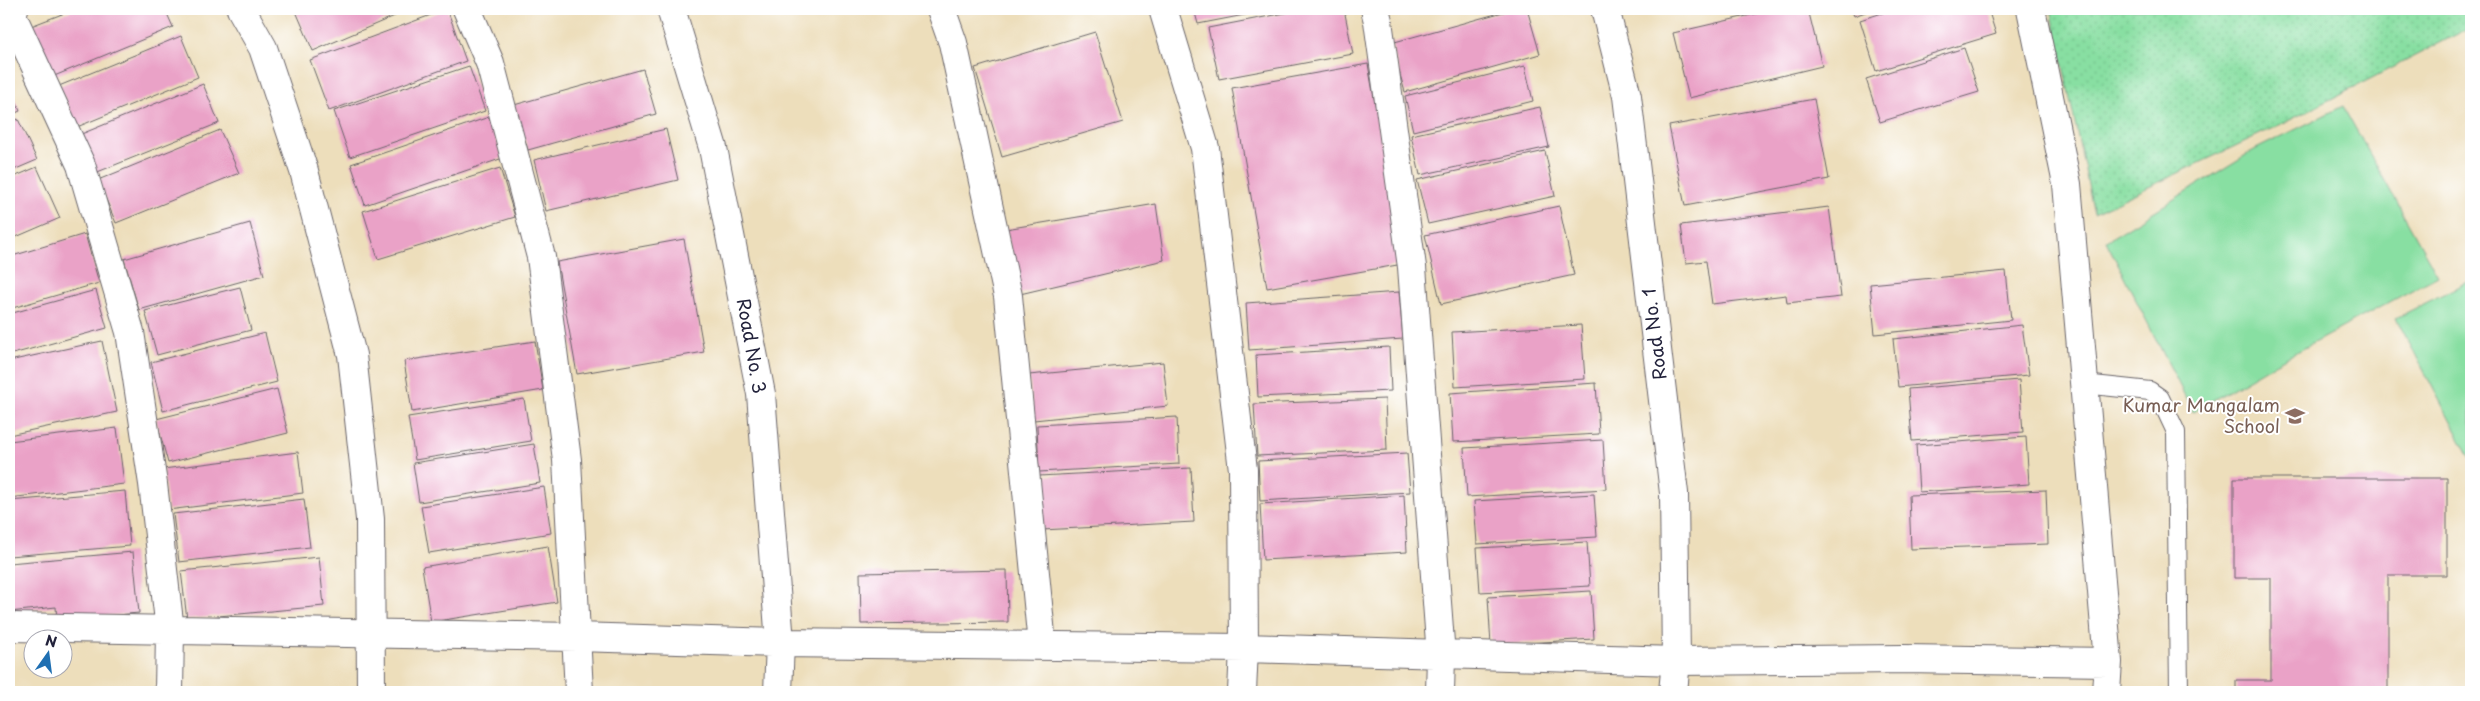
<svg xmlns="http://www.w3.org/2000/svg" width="2480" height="701" font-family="'Playpen Sans',sans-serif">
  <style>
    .park { fill: url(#park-dots); stroke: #55806e }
    .pitch { fill: #88dfa2; stroke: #55806e }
    .building { fill: #eaa2c7 }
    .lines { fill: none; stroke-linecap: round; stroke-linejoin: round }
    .service-casing { stroke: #696468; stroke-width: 20 }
    .minor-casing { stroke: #696468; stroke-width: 30 }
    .tertiary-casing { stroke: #696468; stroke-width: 30 }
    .service { stroke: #fff; stroke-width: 18 }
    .minor { stroke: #fff; stroke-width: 28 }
    .tertiary { stroke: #fff; stroke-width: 28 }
    .labels { text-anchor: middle; stroke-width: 4; stroke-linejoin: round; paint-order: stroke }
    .street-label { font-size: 18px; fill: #22223b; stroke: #fff }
    .education-label { font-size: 18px; fill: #785e54; stroke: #fff; text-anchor: end }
  </style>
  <defs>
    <pattern id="park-dots" width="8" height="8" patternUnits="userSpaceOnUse" patternTransform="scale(1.25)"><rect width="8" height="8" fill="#88dfa2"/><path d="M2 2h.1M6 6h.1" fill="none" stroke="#75bf8c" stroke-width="1.8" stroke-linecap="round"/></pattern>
  </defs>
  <rect width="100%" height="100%" fill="#fff"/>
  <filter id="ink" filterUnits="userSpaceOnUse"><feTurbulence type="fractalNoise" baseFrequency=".02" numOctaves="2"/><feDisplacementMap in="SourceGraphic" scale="10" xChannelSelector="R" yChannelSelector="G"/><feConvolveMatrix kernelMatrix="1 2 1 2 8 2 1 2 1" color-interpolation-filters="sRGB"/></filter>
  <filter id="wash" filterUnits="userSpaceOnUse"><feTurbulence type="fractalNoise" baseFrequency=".0096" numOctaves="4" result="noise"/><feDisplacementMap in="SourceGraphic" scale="20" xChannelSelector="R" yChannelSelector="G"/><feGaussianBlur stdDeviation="1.12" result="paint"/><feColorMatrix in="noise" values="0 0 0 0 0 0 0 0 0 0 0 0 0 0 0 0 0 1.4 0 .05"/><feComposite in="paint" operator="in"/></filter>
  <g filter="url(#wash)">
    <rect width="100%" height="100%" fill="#eddebb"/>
    <path class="park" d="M2051,9h420v18l-179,92 -198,94z"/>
    <path class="pitch" d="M2343,106l95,170 -169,91 -76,45 -87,-171 148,-91z
      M2471,280v180l-75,-142z"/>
    <g id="blocks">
      <path class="building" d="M75,9h90l8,18 -126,52 -21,-51z
        M295,9h116l-98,42z
        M447,9l19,52 -137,50 -19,-51z
        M1194,9h76v1l-72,14z
        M1306,9h38l9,45 -134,25 -11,-51z
        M1514,9h13l13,45 -135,38 -14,-49z
        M1777,9h31l14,57 -133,32 -16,-65z
        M1851,9h23l-20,7z
        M1895,9h93l8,25 -120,37 -16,-51z
        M1095,32l28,90 -121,35 -27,-89z
        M181,36l17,41 -121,50 -18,-41z
        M1964,48l15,44 -99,30 -14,-43z
        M1368,64l35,200 -136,24 -35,-200z
        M469,66l16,45 -135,46 -16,-46z
        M1525,66l8,35 -120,30 -8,-35z
        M643,69l13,45 -128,36 -14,-45z
        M203,84l16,39 -124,50 -16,-38z
        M9,86l11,25 -11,5z
        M1814,99l15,80 -144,27 -16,-80z
        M1540,107l9,40 -129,28 -9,-40z
        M489,117l14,41 -138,47 -14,-41z
        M18,119l19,41 -28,12v-49z
        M666,129l12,51 -132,31 -12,-51z
        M220,130l19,43 -123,50 -18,-43z
        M1545,151l10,45 -127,28 -11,-44z
        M37,167l23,51 -51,22v-61z
        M500,168l15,49 -137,42 -15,-48z
        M1156,204l8,56 -144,34 -14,-65z
        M1559,206l15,69 -133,29 -16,-69z
        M1829,207l12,90 -54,6 -1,-8 -74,9 -6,-43 -20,2 -5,-38z
        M250,223l14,52 -125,35 -15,-51z
        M85,234l14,49 -90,26v-52z
        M684,239l20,113 -127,22 -20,-112z
        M2006,271l5,49 -136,14 -5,-50z
        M240,287l11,43 -94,25 -12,-44z
        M96,290l11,38 -98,27v-41z
        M1399,292l4,47 -154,11 -3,-47z
        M1581,325l4,54 -130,8 -3,-55z
        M2022,325l7,50 -131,12 -5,-48z
        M265,333l12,49 -114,29 -12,-49z
        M102,341l15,71 -108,23v-74z
        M535,341l8,49 -131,22 -8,-51z
        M1389,347l2,44 -133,6 -2,-42z
        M1163,362l5,44 -134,14 -5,-45z
        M2019,380l4,52 -111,9 -4,-52z
        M1596,383l3,51 -146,8 -3,-49z
        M277,389l11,44 -120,30 -12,-44z
        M524,399l7,42 -116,19 -7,-43z
        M1385,399l2,51 -130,6 -3,-52z
        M1177,417l2,47 -140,8 -2,-47z
        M117,428l7,56 -115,14v-57z
        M2026,437l3,47 -110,8 -3,-47z
        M1603,440l3,49 -139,8 -3,-49z
        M534,444l6,39 -121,19 -6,-39z
        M298,452l5,41 -135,17 -5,-41z
        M1407,453l3,39 -150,9 -2,-40z
        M1191,468l3,54 -152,8 -3,-54z
        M2234,478h213v97h-59v117h-152v-12h35v-102h-37z
        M544,487l7,46 -122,20 -8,-47z
        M2046,490l2,54 -137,5 -2,-54z
        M125,491l5,55 -121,10v-55z
        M1594,494l3,43 -120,7 -3,-43z
        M1404,495l3,57 -144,8 -3,-56z
        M304,499l6,48 -131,15 -6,-48z
        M1587,542l3,44 -110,6 -3,-44z
        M548,546l9,56 -126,20 -9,-55z
        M133,552l6,61 -82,7 -1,-13 -47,5v-49z
        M319,557l5,49 -137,13 -6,-48z
        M1007,570l1,52 -147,2 -1,-51z
        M1591,591l3,48 -103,6 -3,-48z"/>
    </g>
  </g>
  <g filter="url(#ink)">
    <use href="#blocks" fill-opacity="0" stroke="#696468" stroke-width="1"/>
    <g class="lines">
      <defs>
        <path id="service" d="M2084,384l66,7 10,7 16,34 3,260"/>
        <path id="minor" d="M241,9l22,39 41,123 48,184 18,164 1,173
          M467,9l23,54 51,194 26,203 12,232
          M671,9l42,139 48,246 19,249 -2,49
          M941,9l12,34 55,253 34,349
          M1163,9l42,139 38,322 1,178 -2,44
          M1375,9l3,12 34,246 29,389 -1,36
          M2031,9l36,175 41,478 -2,30
          M10,11l71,154 49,167 23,152 17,146 -1,62
          M9,627l567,10 204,6 464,5 432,13 227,-2 205,3"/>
        <path id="tertiary" d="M1605,9l22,87 47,397 2,168 -3,31
          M9,12l5,-3"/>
      </defs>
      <use href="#service" class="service-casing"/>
      <use href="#minor" class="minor-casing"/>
      <use href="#tertiary" class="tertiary-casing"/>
      <use href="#service" class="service"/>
      <use href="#minor" class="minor"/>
      <use href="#tertiary" class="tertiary"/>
    </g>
  </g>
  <defs>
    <symbol id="school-bare" viewBox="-9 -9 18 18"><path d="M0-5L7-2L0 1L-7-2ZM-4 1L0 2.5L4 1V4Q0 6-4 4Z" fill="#8d6e63" stroke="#fff" stroke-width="2.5" paint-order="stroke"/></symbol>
  </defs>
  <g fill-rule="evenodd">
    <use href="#school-bare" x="2281" y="402" width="28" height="28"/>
  </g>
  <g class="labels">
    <g class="street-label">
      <text transform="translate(1655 334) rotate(-97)" y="6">Road No. 1</text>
      <text transform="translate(751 346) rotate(80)" y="6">Road No. 3</text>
    </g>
    <g class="education-label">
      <text x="2280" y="412">Kumar Mangalam<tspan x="2280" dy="21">School</tspan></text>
    </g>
  </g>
  <rect width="2480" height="701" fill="none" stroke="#fff" stroke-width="30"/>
  <g transform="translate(48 654) rotate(14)"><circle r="24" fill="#ffffff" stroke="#a7a7b1"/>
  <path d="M0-4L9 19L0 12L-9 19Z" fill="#1f6fb2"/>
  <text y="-8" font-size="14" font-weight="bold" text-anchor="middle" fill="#22223b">N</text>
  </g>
</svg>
